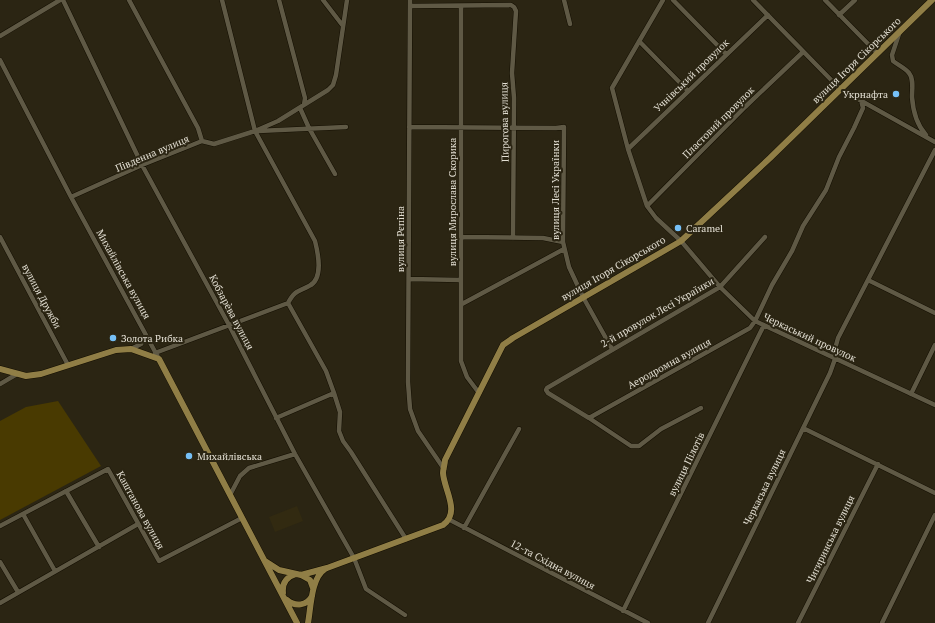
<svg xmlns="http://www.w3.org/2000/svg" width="935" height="623" font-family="'PT Serif',serif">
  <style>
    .built { fill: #322a11 }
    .green { fill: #493a01 }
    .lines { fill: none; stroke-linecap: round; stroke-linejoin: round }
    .minor-casing { stroke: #130e01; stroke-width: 5.5 }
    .major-casing { stroke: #130e01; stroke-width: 7 }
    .minor { stroke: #5f5945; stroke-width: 4.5 }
    .major { stroke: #907e46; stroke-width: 6 }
    .poi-dot { fill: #76c0f7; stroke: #2b2513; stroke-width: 1.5 }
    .labels { text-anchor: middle; stroke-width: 4; stroke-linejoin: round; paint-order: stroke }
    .street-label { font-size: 10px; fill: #e3dfd3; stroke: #2b2513 }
    .poi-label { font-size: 10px; fill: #e3dfd3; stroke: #2b2513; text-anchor: start }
  </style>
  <rect width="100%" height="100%" fill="#2b2513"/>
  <path class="built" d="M297,506l6,15 -28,11 -6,-15z"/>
  <path class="green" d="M58,401l43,65 -101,54v-99l26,-14z"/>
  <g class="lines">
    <defs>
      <path id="minor" d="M63,0l79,165 87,160 66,129 59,104 12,31 39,26
        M129,0l69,128 4,13
        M222,0l33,131 60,110c3,12 9,38 -6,45 -11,6 -14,4 -21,17
        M279,0l26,98 -1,7
        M323,0l20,26
        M410,0l-2,382 2,27 8,22 26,38
        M564,0l6,24
        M663,0l-51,88 16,61 19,57 9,12 25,23 39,46 35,34 180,84
        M673,0l53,54
        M753,0l87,89 95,53
        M825,0l52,53
        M410,6l101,-1 3,2 2,4 -4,62 2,25 -1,140
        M461,6v355l6,16 12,16
        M839,15l16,-15
        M900,31l-8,24 1,6c5,4 12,7 16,12 5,6 3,16 3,24 1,14 5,28 14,38
        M0,36l60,-36
        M639,41l49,50
        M0,60l71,137 88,162
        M300,108l9,20 26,46
        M409,127l147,1 8,-1 -1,115 6,25 14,30 29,52
        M258,131l88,-4
        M628,149l140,-134
        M71,197l71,-32 60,-24 12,3 41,-13 23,-10 50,-31 5,-5 3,-10 11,-75
        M647,206l98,-99 58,-55
        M0,237l68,128
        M461,237l82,1 20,4
        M409,279l52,1
        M868,280l67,33
        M288,303l38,68 8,22 6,19 -1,19 4,10 8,11 55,87
        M462,304l102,-55
        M131,349l10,-5 5,-8
        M155,353l133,-50
        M0,384l17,-10
        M911,394l24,-49
        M701,408l-40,21 -22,17h-8l-42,-28 -41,-25 -2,-3 1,-2 173,-101 45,-50
        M276,418l58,-25
        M589,418l161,-90 5,-7 17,-36 20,-34 11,-25 23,-36 13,-33 15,-29 9,-20 -2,-8
        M803,428l132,65
        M66,491l33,56
        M230,495l10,-19 9,-8 46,-14
        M23,514l32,57
        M450,520l198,103
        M0,526l108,-57 51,92 83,-43
        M464,528l55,-99
        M0,562l18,30
        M0,603l138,-79
        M623,611l141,-286
        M708,623l122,-250 5,-14v-10l3,-11 97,-188
        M798,623l80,-159
        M882,623l53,-108"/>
      <path id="major" d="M0,369l26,7 15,-2 75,-24 15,-1 28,10 138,264
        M265,561l14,9 22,5 26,-7 116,-43c18,-13 1,-35 0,-52 0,-4 2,-9 2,-13l58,-115 10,-7 168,-97 89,-83 162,-158
        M301,575l9,5 3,8
        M283,593c-1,-9 3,-16 13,-19
        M287,600c8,7 20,6 25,-4
        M308,623c3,-16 3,-45 17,-54"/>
    </defs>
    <use href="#minor" class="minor-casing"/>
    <use href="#major" class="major-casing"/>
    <use href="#minor" class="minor"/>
    <use href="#major" class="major"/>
  </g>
  <g class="poi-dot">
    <circle cx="896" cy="94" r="4"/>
    <circle cx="678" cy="228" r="4"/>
    <circle cx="113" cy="338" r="4"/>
    <circle cx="189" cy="456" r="4"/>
  </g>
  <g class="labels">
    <g class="street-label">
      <text transform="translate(856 60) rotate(-44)" y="4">вулиця Ігоря Сікорського</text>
      <text transform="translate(691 75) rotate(-44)" y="4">Учнівський провулок</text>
      <text transform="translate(504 122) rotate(-91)" y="4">Пирогова вулиця</text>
      <text transform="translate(718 122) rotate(-45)" y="4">Пластовий провулок</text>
      <text transform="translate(152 153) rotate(-23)" y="4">Південна вулиця</text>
      <text transform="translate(555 190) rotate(-90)" y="4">вулиця Лесі Українки</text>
      <text transform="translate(452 202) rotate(-90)" y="4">вулиця Мирослава Скорика</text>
      <text transform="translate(400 239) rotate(-90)" y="4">вулиця Рєпіна</text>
      <text transform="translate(613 268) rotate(-30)" y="4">вулиця Ігоря Сікорського</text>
      <text transform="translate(124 274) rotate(61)" y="4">Михайлівська вулиця</text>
      <text transform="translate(42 296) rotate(62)" y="4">вулиця Дружби</text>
      <text transform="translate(232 312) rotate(62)" y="4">Кобзарèва вулиця</text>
      <text transform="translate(657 312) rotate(-30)" y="4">2-й провулок Лесі Українки</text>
      <text transform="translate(810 337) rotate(25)" y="4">Черкаський провулок</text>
      <text transform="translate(669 363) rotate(-29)" y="4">Аеродромна вулиця</text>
      <text transform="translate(686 464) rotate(-64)" y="4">вулиця Пілотів</text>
      <text transform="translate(764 487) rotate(-64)" y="4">Черкаська вулиця</text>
      <text transform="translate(141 510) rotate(61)" y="4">Каштанова вулиця</text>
      <text transform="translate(830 539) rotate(-64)" y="4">Чигиринська вулиця</text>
      <text transform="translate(553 564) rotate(28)" y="4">12-та Східна вулиця</text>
    </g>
    <g class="poi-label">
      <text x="888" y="98" text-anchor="end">Укрнафта</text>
      <text x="686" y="232">Caramel</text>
      <text x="121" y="342">Золота Рибка</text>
      <text x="197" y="460">Михайлівська</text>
    </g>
  </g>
</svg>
